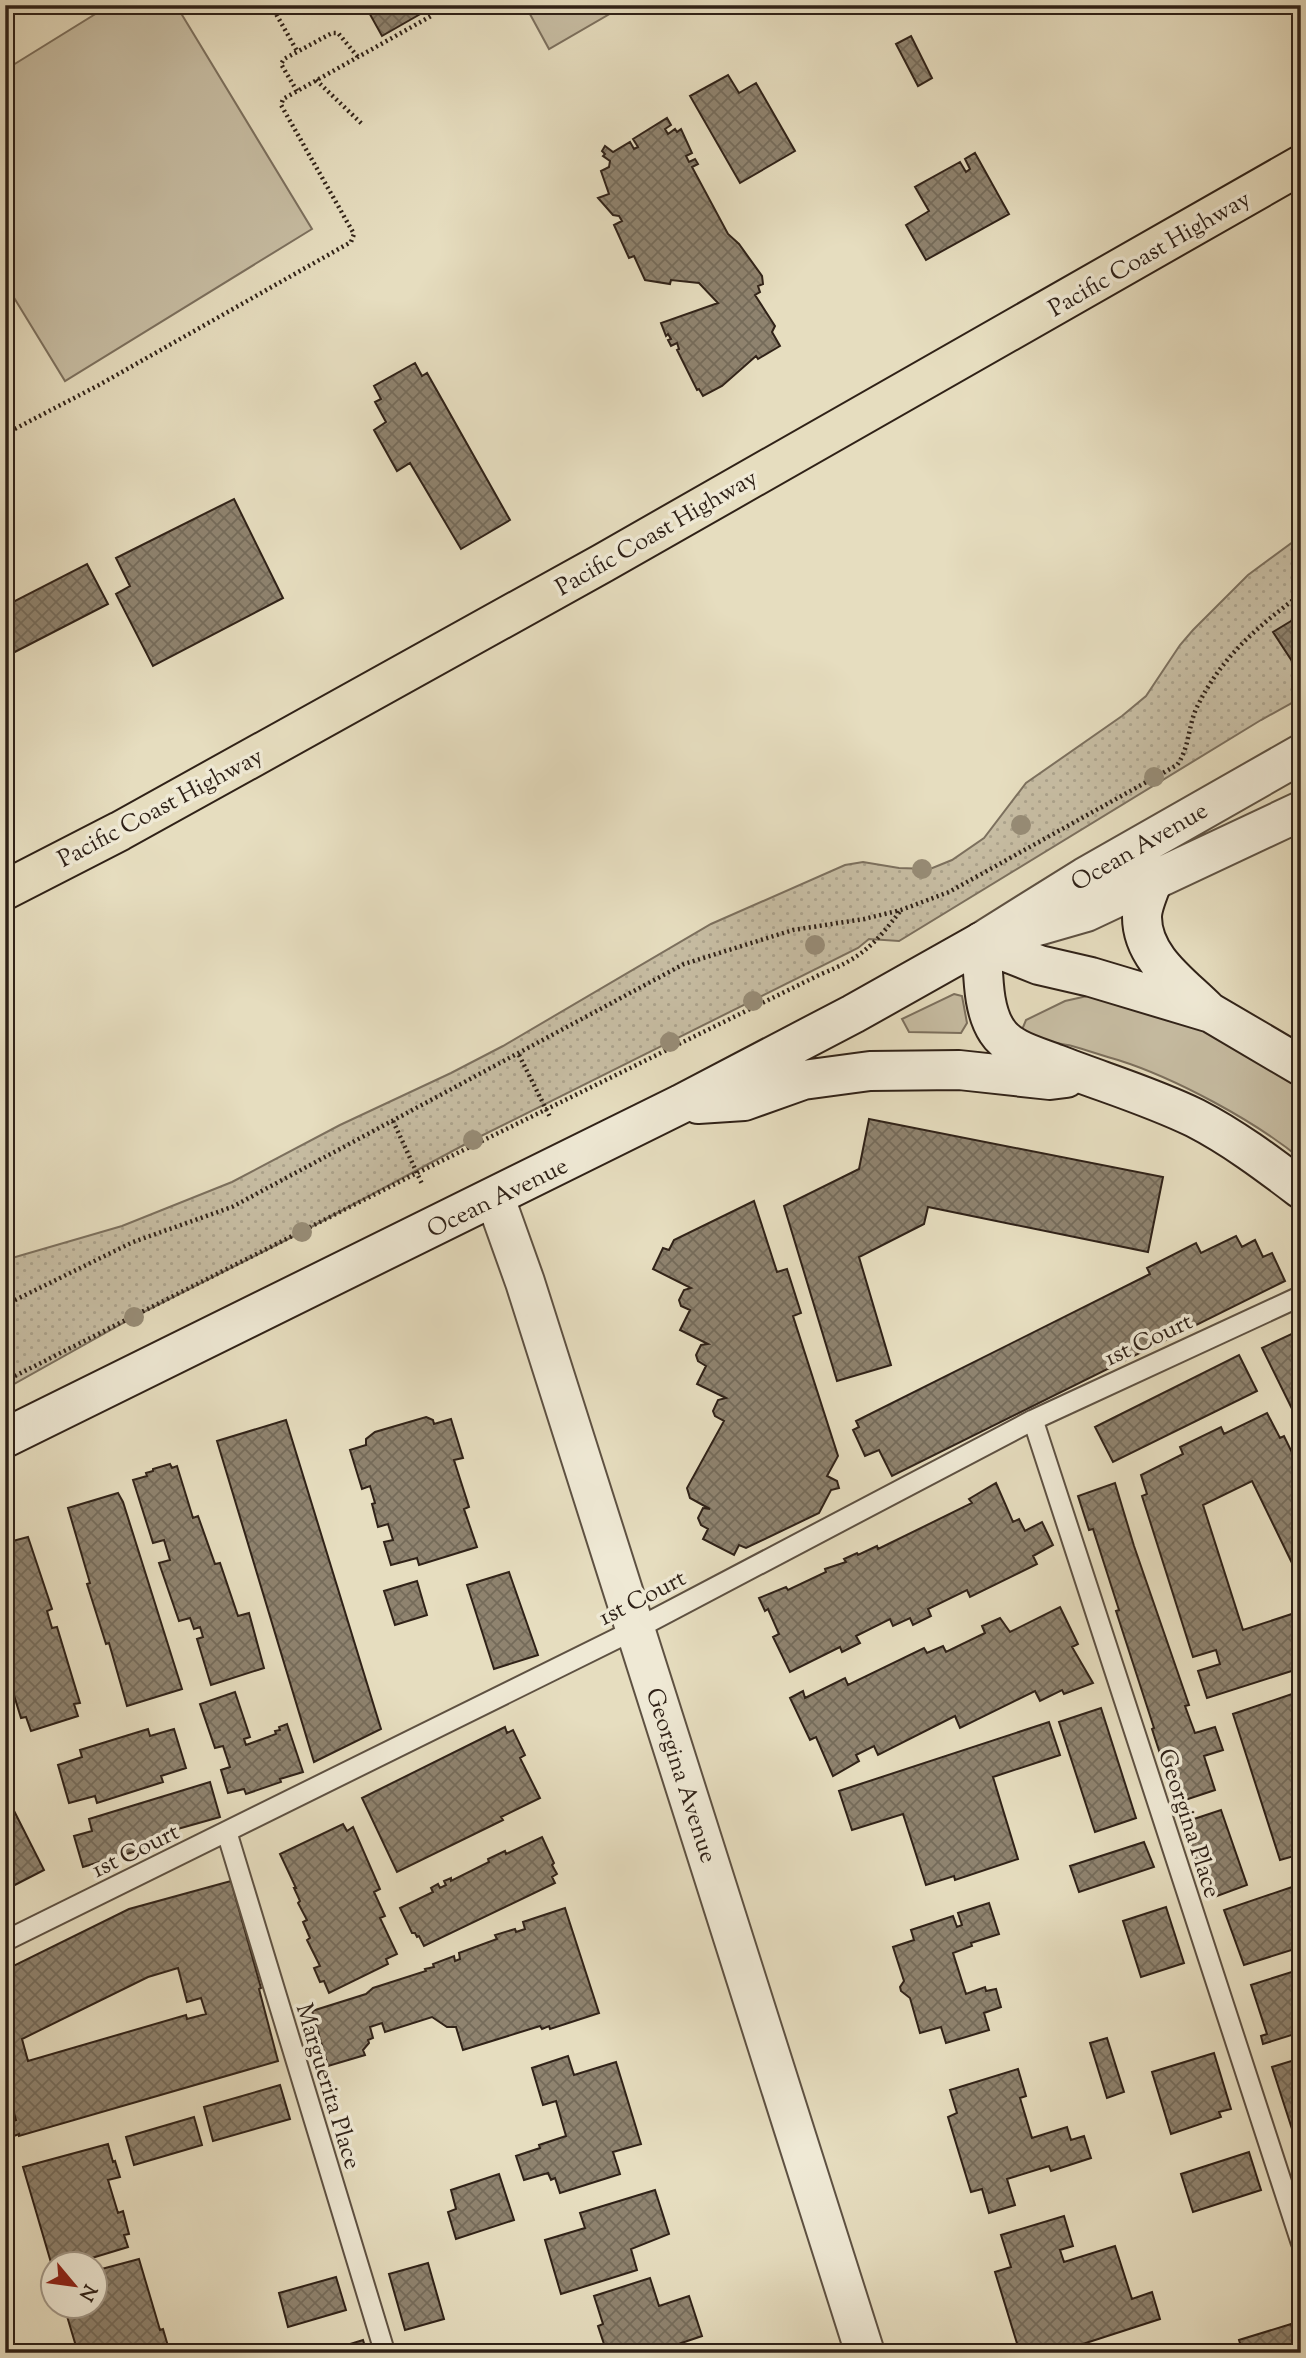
<svg xmlns="http://www.w3.org/2000/svg" width="1306" height="2358" font-family="'Sorts Mill Goudy',serif">
  <style>
    .grass { fill: #c7bda3; stroke: #7c705e; stroke-width: 2 }
    .park { fill: url(#park-dots); stroke: #7c705e; stroke-width: 2 }
    .building { fill: url(#building-cross-hatch); stroke: #302218; stroke-width: 2; fill-rule: evenodd }
    .lines { fill: none; stroke-linecap: round; stroke-linejoin: round }
    .service-casing { stroke: #5e5142; stroke-width: 23 }
    .minor-casing { stroke: #5e5142; stroke-width: 42 }
    .tertiary-casing { stroke: #5e5142; stroke-width: 42 }
    .secondary-casing { stroke: #302218; stroke-width: 42 }
    .trunk-casing { stroke: #302218; stroke-width: 42 }
    .path { stroke: #302218; stroke-width: 4.5; stroke-dasharray: 2 3.5; stroke-linecap: butt }
    .service { stroke: #efe9d5; stroke-width: 19 }
    .minor { stroke: #efe9d5; stroke-width: 38 }
    .tertiary { stroke: #efe9d5; stroke-width: 38 }
    .secondary { stroke: #efe9d5; stroke-width: 38 }
    .trunk { stroke: #e6ddbf; stroke-width: 38 }
    .tree { fill: #978c76 }
    .labels { text-anchor: middle; stroke-width: 7; stroke-linejoin: round; paint-order: stroke }
    .street-label { font-size: 24px; fill: #302218; stroke: #efe9d5 }
  </style>
  <defs>
    <pattern id="park-dots" width="8" height="8" patternUnits="userSpaceOnUse" patternTransform="scale(1.75)"><rect width="8" height="8" fill="#c7bda3"/><path d="M2 2h.1M6 6h.1" fill="none" stroke="#aba28c" stroke-width="1.8" stroke-linecap="round"/></pattern>
    <pattern id="building-cross-hatch" width="8" height="8" patternUnits="userSpaceOnUse" patternTransform="scale(1.75)"><rect width="8" height="8" fill="#8f836f"/><path d="M0 0l8 8M0 8l8-8" fill="none" stroke="#756b5a"/></pattern>
  </defs>
  <rect width="100%" height="100%" fill="#e6ddbf"/>
  <filter id="stains"><feTurbulence type="fractalNoise" baseFrequency=".00286" numOctaves="4"/><feColorMatrix values="0 0 0 0 .2 0 0 0 0 .09 0 0 0 0 .02 0 0 0 .5 -.17"/></filter>
  <radialGradient id="worn" r=".72"><stop offset=".6" stop-color="#630" stop-opacity="0"/><stop offset="1" stop-color="#630" stop-opacity=".3"/></radialGradient>
  <path class="grass" d="M110,5h66l136,224 -247,152 -60,-98v-213z
    M525,5h100l-76,44z
    M954,994l8,2 5,27 -6,10 -52,-1 -7,-13z
    M1096,994c72,20 144,47 205,92v73c-46,-38 -126,-81 -183,-99 -15,-4 -31,-10 -46,-14 -18,-4 -36,-4 -51,-14l5,-12 39,-19z"/>
  <path class="park" d="M1301,536v162l-40,22 -362,221 -30,-2 -11,9 -385,192 -171,92 -168,85 -129,72v-129l117,-34 110,-44 108,-57 111,-52 52,-27 208,-122 134,-59 18,-3 36,6 31,1 22,-9 32,-22 42,-55 96,-67 24,-20 34,-51 13,-15 55,-55z"/>
  <path class="building" d="M374,5h62l-54,31 -15,-27z
    M911,36l21,42 -14,8 -22,-42z
    M728,75l11,18 17,-10 39,68 -55,32 -50,-87z
    M667,118l4,7 -6,4 3,5 7,-5 2,3 4,-3 11,24 -6,3 3,6 6,-3 3,5 -6,3 36,67 11,10 23,32 1,8 -5,2 2,6 -5,3 20,31 -3,6 8,14 -22,13 -2,-3 -34,30 -19,10 -4,-7 -2,1 -20,-40 2,-1 -2,-6 -6,3 -3,-6 3,-1 -3,-5 -2,2 -5,-13 57,-20 -19,-20 -28,-3 -1,4 -25,-4 -11,-24 -5,2 -15,-33 8,-4 -3,-5 -6,-1 -15,-17 11,-4 -8,-23 8,-4 1,-6 -7,-5 2,-2 -3,-3 3,-5 8,6 17,-10 4,7 4,-2 -5,-8z
    M975,153l34,61 -83,46 -20,-35 23,-14 -14,-24 45,-25 6,10 4,-3 -5,-10z
    M415,363l7,13 5,-3 83,147 -49,29 -51,-86 -13,8 -23,-41 12,-8 -11,-20 6,-3 -7,-13z
    M234,499l49,99 -130,68 -37,-72 14,-8 -14,-28z
    M87,564l21,40 -103,53v-51z
    M1301,615v60l-28,-43z
    M869,1119l294,58 -15,75 -220,-45 -4,17 -65,33 32,108 -54,16 -53,-175 75,-37z
    M754,1201l23,71 10,-3 14,44 -8,3 45,140 -11,20 10,5 2,7 -8,2 -12,23 -73,35 -7,-3 -5,10 -31,-16 5,-10 -7,-4 -3,-7 5,-10 7,1 -20,-11 -3,-10 37,-67 -9,-5 -2,-5 5,-11 8,-2 -29,-14 9,-18 -8,-5 -2,-6 5,-10 7,-1 -28,-14 10,-20 -9,-4 -2,-6 5,-10 7,-2 -38,-19 10,-21 6,2 5,-10z
    M1236,1236l6,11 13,-7 8,17 9,-4 13,28 -393,195 -13,-26 -14,6 -12,-26 6,-3 -3,-6 294,-147 -3,-6 49,-25 5,10z
    M1300,1330l1,2v95l-39,-79z
    M1239,1355l18,36 -144,71 -18,-35z
    M1267,1413l13,25 4,-2 17,35v87l-9,5 -40,-82 -49,24 40,125 58,-19v57l-94,30 -9,-27 22,-7 -4,-14 -23,7 -51,-161 5,-2 -6,-19 42,-21 -3,-7 41,-20 3,7z
    M426,1417l7,3 1,4 17,-5 12,39 -9,2 15,47 -5,2 13,38 -58,18 -2,-7 -26,7 -7,-23 9,-2 -5,-16 -10,3 -6,-23 3,-1 -5,-17 -8,3 -12,-39 16,-5v-6l9,-7z
    M286,1420l95,309 -67,33 -97,-321z
    M170,1464l2,4 5,-2 16,52 5,-2 17,48 5,-1 18,53 11,-3 15,55 -53,17 -14,-46 6,-2 -3,-10 -6,2 -4,-11 -11,3 -20,-58 11,-3 -6,-20 -11,3 -20,-63 14,-4 -1,-3 7,-2v-2z
    M996,1483l17,39 6,-3 6,12 17,-9 11,23 -20,11 4,8 -67,33 -3,-7 -39,19 3,7 -18,9 -3,-7 -17,8 -3,-7 -34,17 4,7 -18,9 -2,-5 -50,25 -17,-35 6,-3 -11,-25 -3,2 -6,-13 27,-11 2,3 38,-18 -1,-3 21,-7 -2,-3 13,-6 1,2 19,-9 1,3 94,-46 -3,-4z
    M1115,1483l19,63 55,159 -4,1 10,27 20,-6 8,23 -19,6 11,34 -39,13 -24,-74 2,-1 -38,-117 3,-1 -26,-81 -4,1 -11,-34z
    M118,1493l5,9 59,187 -55,17 -18,-63 -3,1 -19,-60 3,-1 -22,-75z
    M28,1537l24,72 -5,2 5,17 5,-1 23,76 -6,1 4,12 -47,15 -5,-14 -5,1 -16,-52v-123z
    M509,1572l29,83 -44,14 -27,-84z
    M417,1581l10,34 -32,10 -11,-34z
    M1060,1607l18,37 -6,3 21,36 -29,11 -2,-4 -22,11 -5,-10 -75,37 -5,-12 -77,39 -4,-9 -18,9 3,6 -26,15 -17,-39 -6,3 -20,-42 13,-7 2,7 40,-20 3,7 76,-37 3,5 16,-7 3,6 39,-19 -3,-7 18,-8 10,14z
    M1301,1691v54l-4,1 4,12v96l-21,6 -47,-146z
    M235,1692l15,45 -6,2 2,6 30,-11 -1,-3 5,-1 -1,-3 8,-3 16,48 -23,7 1,3 -35,12 -2,-5 -16,4 -7,-23 9,-3 -7,-21 -8,2 -15,-44z
    M1101,1708l35,110 -41,14 -36,-110z
    M1049,1722l11,33 -67,22 25,82 -63,21 -1,-4 -28,9 -23,-71 -51,16 -13,-39z
    M505,1727l2,6 6,-3 12,25 -5,3 20,40 -39,19 2,3 -106,52 -35,-74z
    M148,1729l2,7 24,-7 12,39 -25,8 2,6 -66,21 -2,-7 -26,7 -11,-38 24,-8 -2,-7z
    M210,1782l10,35 -46,13 3,9 -94,28 -9,-31 18,-5 -3,-12z
    M5,1793l39,77 -39,20z
    M1221,1810l26,75 -38,14 -27,-76z
    M343,1824l4,7 6,-4 27,62 -6,3 11,24 -5,2 17,36 -11,5 2,5 -59,29 -5,-12 -4,1 -6,-14 6,-2 -13,-26 3,-2 -7,-16 4,-2 -9,-17 2,-2 -6,-13h2l-16,-34z
    M542,1837l12,26 -2,2 5,9 -5,3 3,6 -131,63 -5,-10 -2,1 -2,-4h-3l-12,-25 33,-16 -2,-4 7,-4 2,4 6,-3 -2,-4 7,-3v3l38,-19 -1,-3 17,-8 1,3z
    M1144,1842l10,25 -75,25 -9,-26z
    M231,1881l30,107 -2,1 19,72 -259,75v-2l-5,2 -4,-14 6,-2 -5,-17 -6,1v-134l124,-61zM178,1968l9,34 14,-4 5,16 -19,5 -1,-4 -158,46 -6,-22 126,-62z
    M1301,1884v63l-57,18 -20,-55z
    M989,1903l10,31 -28,9 1,3 -19,7 13,41 19,-7 1,4 10,-2 5,18 -17,6 5,17 -43,13 -5,-16 -21,6 -10,-35 -9,-7 -1,-4 4,-6 -11,-34 21,-7 -3,-10 42,-14 4,11 5,-2 -4,-12z
    M1166,1907l18,56 -43,14 -18,-56z
    M565,1908l34,105 -49,16 -1,-3 -7,3 -2,-3 -77,24 -7,-23h-9l-15,-10 -47,15 -3,-9 -12,4 3,11 -5,2 1,3 -6,7 2,5 -37,11 -16,-55 54,-17 7,-6 53,-17 -1,-2 9,-2 -1,-3 21,-8 1,5 5,-2 -1,-6 38,-14 -2,-4 20,-6 1,3 9,-3 -2,-7z
    M1301,1969v63l-38,12 -2,-8 6,-2 -16,-49z
    M1107,2038l17,54 -17,6 -17,-55z
    M1214,2053l17,56 -12,3 2,5 -50,17 -19,-62z
    M568,2056l6,19 42,-13 25,82 -28,8 7,22 -60,19 -5,-15 -4,2 -3,-7 -24,7 -8,-24 24,-8 -1,-3 27,-9 -10,-35 -13,4 -11,-37z
    M1301,2058v99l-29,-90z
    M1018,2069l8,27 -6,2 12,40 35,-11 4,13 13,-4 7,22 -40,13 -2,-5 -42,13 8,26 -26,8 -7,-24 -11,3 -23,-75 9,-4 -7,-23z
    M280,2085l10,34 -77,22 -9,-34z
    M194,2117l8,28 -68,20 -8,-28z
    M108,2144l5,18 2,-1 5,16 -12,3 10,33 5,-2 6,23 -5,1 4,12 -56,17h-20v2l-29,-99z
    M1249,2152l12,38 -68,22 -12,-38z
    M499,2174l15,46 -58,19 -8,-27 8,-3 -5,-19z
    M655,2190l14,44 -38,15 6,21 -76,24 -16,-54 40,-12 -5,-15z
    M1064,2216l9,30 -13,4 4,12 51,-16 17,53 20,-7 8,27 -105,34h-35l-25,-81 16,-5 -10,-32z
    M139,2259l21,71 3,-1 7,24h-92l-14,-47h30v-35z
    M428,2263l16,56 -39,11 -16,-56z
    M336,2277l10,33 -58,17 -9,-34z
    M650,2278l9,28 30,-10 13,40 -50,17h-45l-9,-27 5,-2 -9,-28z
    M1291,2324l9,29h-57l-4,-13z
    M363,2340l4,13h-35l-1,-3z"/>
  <g class="lines">
    <defs>
      <path id="service" d="M1033,1420l268,822
        M227,1833l158,520
        M5,1941l631,-312 397,-209 268,-124"/>
      <path id="minor" d="M495,1198l30,84 340,1071"/>
      <path id="tertiary" d="M1020,931l66,-19 215,-101
        M981,942l104,-65 216,-123"/>
      <path id="secondary" d="M1153,880c-4,11 -11,26 -11,37 0,41 39,67 65,93
        M981,942c3,27 0,65 16,89 12,19 39,25 59,33 46,18 94,32 139,54 37,19 72,45 106,71
        M981,942l58,23 52,12 120,36 90,53
        M698,1104l46,-3 59,-21 67,-9 89,-1 91,10 16,-2
        M5,1438l676,-334 172,-90 128,-72"/>
      <path id="trunk" d="M5,890l115,-59 483,-268 698,-398"/>
    </defs>
    <use href="#service" class="service-casing"/>
    <use href="#minor" class="minor-casing"/>
    <use href="#tertiary" class="tertiary-casing"/>
    <use href="#secondary" class="secondary-casing"/>
    <use href="#trunk" class="trunk-casing"/>
    <path class="path" d="M271,5l26,46
      M316,80l46,44
      M297,91l-16,-27 3,-5 48,-26h6l20,24
      M5,434l94,-49 252,-143 3,-8 -73,-129 2,-6 150,-84
      M519,1055l32,64
      M393,1121l29,63
      M5,1305l128,-63 99,-35 452,-243 109,-34 71,-11 37,-9 48,-18 228,-127c12,-16 11,-37 19,-56 25,-52 59,-80 105,-115
      M5,1381l412,-208 404,-199c41,-16 54,-30 80,-64"/>
    <use href="#service" class="service"/>
    <use href="#minor" class="minor"/>
    <use href="#tertiary" class="tertiary"/>
    <use href="#secondary" class="secondary"/>
    <use href="#trunk" class="trunk"/>
  </g>
  <g class="tree">
    <circle cx="1154" cy="777" r="10"/>
    <circle cx="1021" cy="825" r="10"/>
    <circle cx="922" cy="869" r="10"/>
    <circle cx="815" cy="945" r="10"/>
    <circle cx="753" cy="1001" r="10"/>
    <circle cx="670" cy="1042" r="10"/>
    <circle cx="473" cy="1140" r="10"/>
    <circle cx="302" cy="1232" r="10"/>
    <circle cx="134" cy="1317" r="10"/>
  </g>
  <g class="labels">
    <g class="street-label">
      <text transform="translate(1149 253) rotate(-30)" y="8">Pacific Coast Highway</text>
      <text transform="translate(656 532) rotate(-30)" y="8">Pacific Coast Highway</text>
      <text transform="translate(160 807) rotate(-28)" y="8">Pacific Coast Highway</text>
      <text transform="translate(1139 846) rotate(-30)" y="8">Ocean Avenue</text>
      <text transform="translate(497 1197) rotate(-26)" y="8">Ocean Avenue</text>
      <text transform="translate(1148 1339) rotate(-25)" y="8">1st Court</text>
      <text transform="translate(642 1597) rotate(-27)" y="8">1st Court</text>
      <text transform="translate(682 1775) rotate(72)" y="8">Georgina Avenue</text>
      <text transform="translate(1190 1823) rotate(72)" y="8">Georgina Place</text>
      <text transform="translate(135 1850) rotate(-26)" y="8">1st Court</text>
      <text transform="translate(329 2086) rotate(73)" y="8">Marguerita Place</text>
    </g>
  </g>
  <rect width="1306" height="2358" fill="none" stroke="#e6ddbf" stroke-width="28"/>
  <rect x="7" y="7" width="1292" height="2344" fill="none" stroke="#302218" stroke-width="3.5"/>
  <rect x="14" y="14" width="1278" height="2330" fill="none" stroke="#302218" stroke-width="2"/>
  <g transform="translate(74 2285) rotate(119)"><circle r="33" fill="#efe9d5" stroke="#a39989" stroke-width="2"/>
  <path d="M0-5L12 26L0 18L-12 26Z" fill="#8f2418"/>
  <text y="-10" font-size="19" font-weight="bold" text-anchor="middle" fill="#302218">N</text>
  </g>
  <rect width="100%" height="100%" filter="url(#stains)"/>
  <rect width="100%" height="100%" fill="url(#worn)"/>
</svg>
